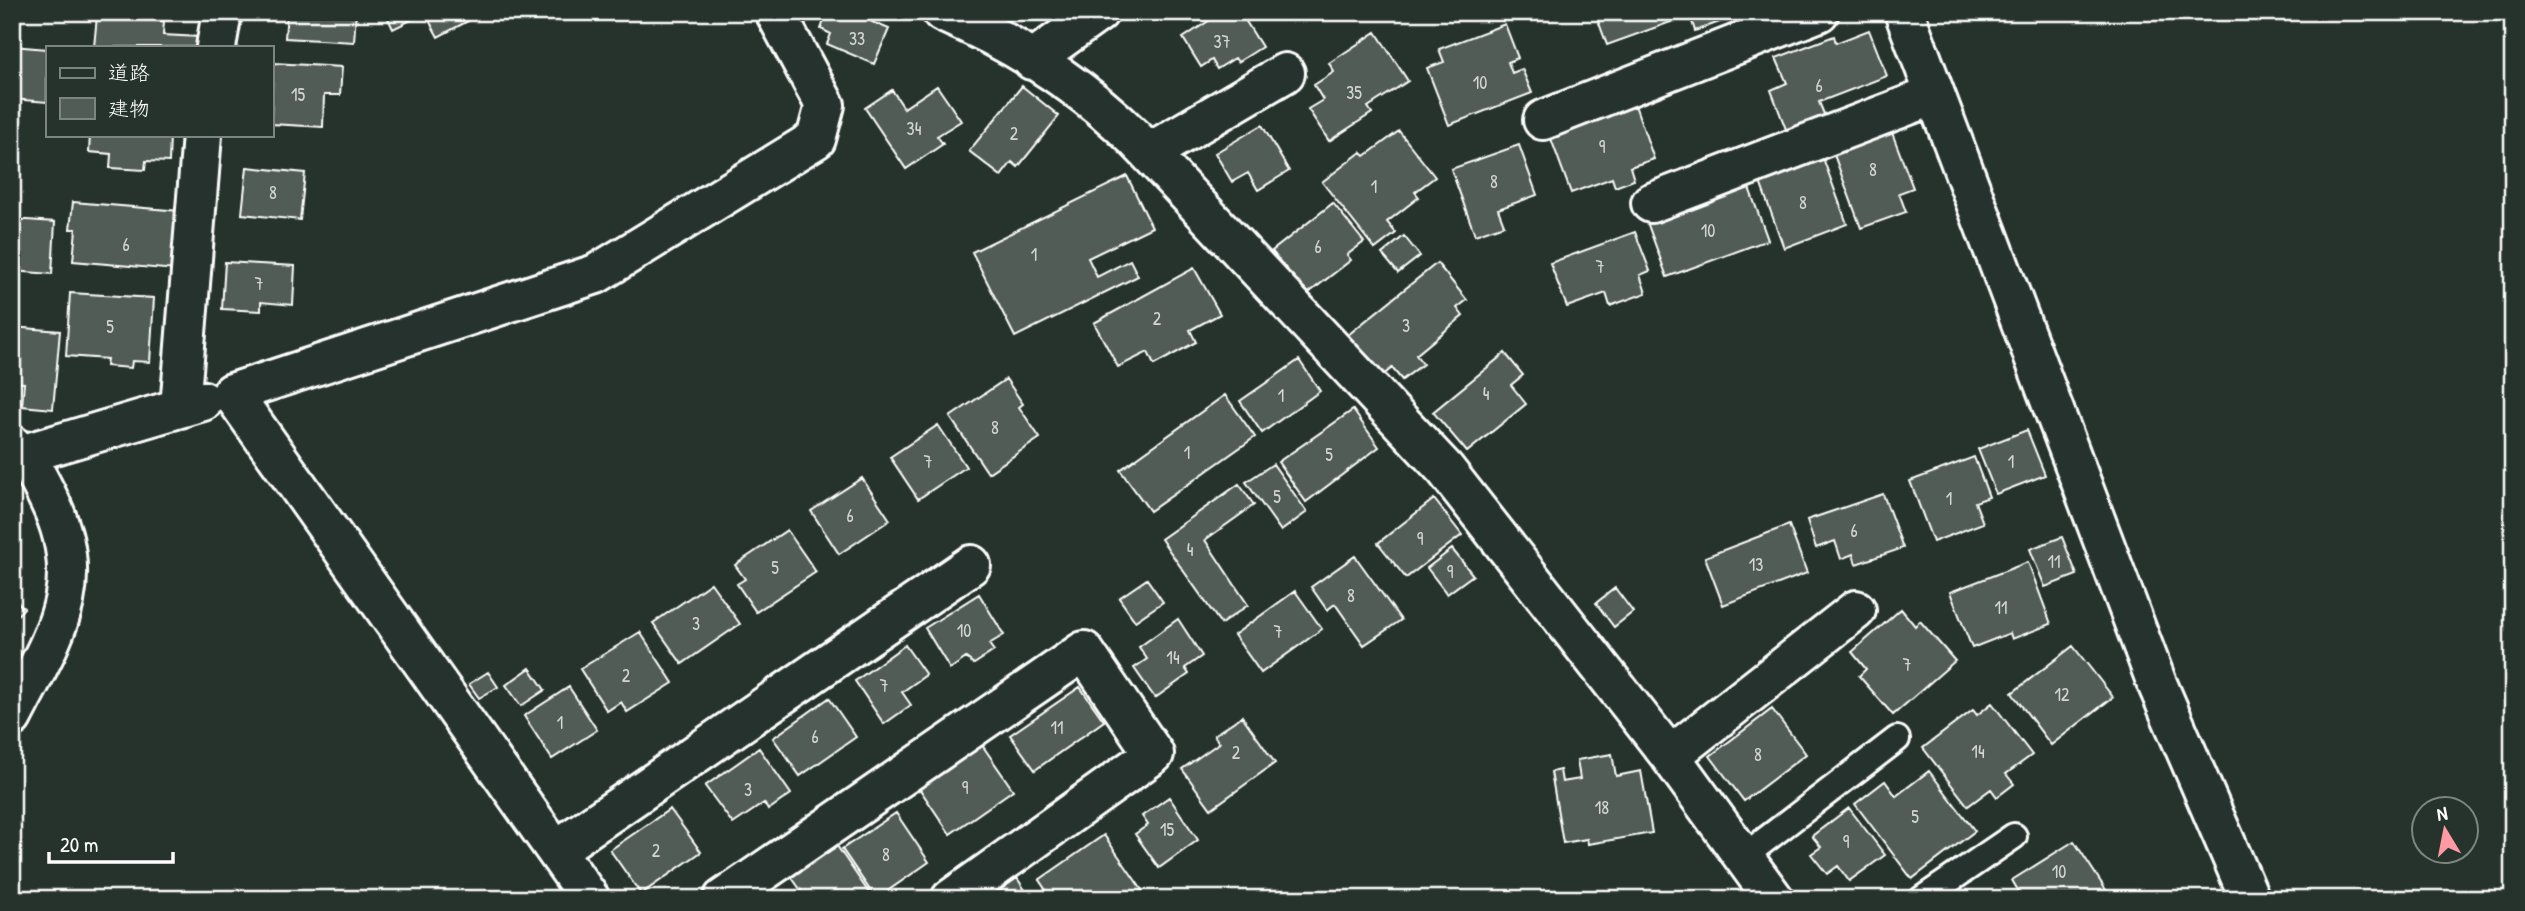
<svg xmlns="http://www.w3.org/2000/svg" width="2525" height="911" font-family="'Patrick Hand','Klee One',sans-serif">
  <style>
    .building { fill: #515c57; stroke: #fff; stroke-width: 2 }
    .lines { fill: none; stroke-linecap: round; stroke-linejoin: round }
    .lane-casing { stroke: #fff; stroke-width: 30 }
    .street-casing { stroke: #fff; stroke-width: 44 }
    .lane { stroke: #26332d; stroke-width: 24 }
    .street { stroke: #26332d; stroke-width: 38 }
    .labels { text-anchor: middle; stroke-width: 5; stroke-linejoin: round; paint-order: stroke }
    .number-label { font-size: 18px; fill: #d4d6d5 }
  </style>
  <rect width="100%" height="100%" fill="#26332d"/>
  <filter id="ink" filterUnits="userSpaceOnUse"><feTurbulence type="fractalNoise" baseFrequency=".0143" numOctaves="2"/><feDisplacementMap in="SourceGraphic" scale="14" xChannelSelector="R" yChannelSelector="G"/><feConvolveMatrix kernelMatrix="1 2 1 2 8 2 1 2 1" color-interpolation-filters="sRGB"/></filter>
  <g filter="url(#ink)">
    <path class="building" d="M287,12h69l-2,30 -69,-4z
      M385,12h78l5,9 -30,16 -13,-24 -32,16z
      M812,12l64,1 -4,9 17,7 -15,35 -47,-20 4,-10 -10,-5 4,-11z
      M1222,12h18l22,35 -24,15 -3,-4 -18,11 -5,-9 -11,7 -18,-29z
      M1595,12h72l4,10 -64,23z
      M1689,12h58l-52,19z
      M97,16l67,5 -1,14 37,2 -1,10h-105z
      M1505,24l13,34 -10,4 4,11 10,-4 10,24 -83,32 -22,-57 17,-6 -5,-13z
      M1869,30l18,46 -68,26 12,29 -39,14 -21,-55 16,-7 -11,-25 58,-22 2,7z
      M1376,32l32,49 -40,26 4,6 -43,28 -21,-32 15,-9 -9,-15 20,-13 -5,-9z
      M12,46l35,3v53l-35,-3z
      M273,63l69,4 -2,28h-16l-1,32 -52,-3z
      M937,86l24,35 -24,15 6,8 -37,25 -41,-61 27,-18 12,18z
      M1022,86l37,30 -41,51 -6,-5 -11,14 -32,-25z
      M1635,105l19,54 -24,8 4,13 -19,7 -3,-9 -41,15 -21,-57z
      M1262,125l27,46 -31,19 -10,-17 -16,9 -17,-29z
      M1891,130l22,58 -14,5 7,19 -45,16 -28,-76z
      M1399,131l36,46 -20,15 4,5 -32,25 9,11 -21,16 -53,-67 39,-30 4,4z
      M90,135h80l-1,27 -23,-1 -1,9 -35,-2 1,-14 -22,-2z
      M1519,145l18,50 -39,14 6,16 -29,10 -24,-66z
      M1823,158l24,66 -63,24 -24,-66z
      M247,167l58,6 -5,47 -58,-6z
      M1127,176l25,51 -64,31 9,19 33,-17 8,16 -123,61 -43,-85z
      M1748,185l20,55 -101,37 -20,-55z
      M73,202l107,9 -4,59 -103,-9 3,-32h-6z
      M1333,203l31,39 -17,13 4,5 -45,35 -34,-44z
      M12,219l43,3 -3,52 -40,-3z
      M1635,232l15,39 -10,4 6,18 -36,13 -4,-13 -39,14 -17,-44z
      M1404,236l16,20 -22,17 -16,-19z
      M225,262l70,4 -2,39 -32,-3v9l-39,-2z
      M1437,263l30,37 -10,8 6,8 -47,39 7,9 -21,16 -10,-12 -10,8 -34,-41z
      M1194,268l26,46 -30,16 6,12 -42,23 -6,-13 -30,15 -24,-44z
      M70,293l84,5 -4,64 -18,-1 -1,7 -25,-2 1,-7 -41,-3z
      M12,327l48,4 -7,78 -31,-3 2,-23 -12,-1z
      M1505,353l18,22 -12,10 15,19 -59,48 -34,-40z
      M1299,360l21,31 -58,42 -22,-32z
      M1006,379l17,25 -4,3 21,31 -52,35 -38,-56z
      M1225,395l30,42 -105,74 -30,-41z
      M1353,410l26,37 -73,55 -28,-40z
      M938,425l28,42 -48,32 -28,-42z
      M2027,430l18,45 -49,19 -18,-45z
      M1974,457l15,40 -14,5 8,21 -50,19 -23,-61z
      M1273,464l34,48 -26,19 -35,-49z
      M862,478l28,42 -51,34 -28,-43z
      M1239,484l15,21 -49,35 43,65 -27,19 -60,-85z
      M1883,494l20,54 -47,16 -3,-10 -12,5 -6,-18 -19,7 -9,-28z
      M1434,499l28,36 -56,43 -28,-35z
      M1789,525l18,48 -84,32 -18,-48z
      M787,530l29,42 -60,40 -19,-28 8,-5 -10,-14z
      M2062,537l15,38 -32,12 -15,-38z
      M1452,549l21,26 -26,19 -20,-26z
      M1355,556l46,64 -37,25 -29,-41 -8,6 -16,-23z
      M2028,562l23,62 -39,15 -2,-6 -38,15 -22,-56z
      M1147,579l16,23 -28,19 -16,-23z
      M711,583l29,41 -58,40 -29,-41z
      M1615,588l18,24 -19,15 -18,-24z
      M1295,591l27,38 -61,44 -27,-38z
      M979,594l25,41 -15,9 5,7 -20,13 -8,-6 -16,11 -25,-41z
      M12,597l12,11 -12,13z
      M1901,609l14,17 5,-5 35,40 -62,54 -34,-39 7,-7 -14,-17z
      M1178,619l24,37 -17,12 4,6 -34,24 -21,-30 13,-9 -8,-12z
      M640,632l33,51 -46,29 -6,-10 -14,9 -27,-42z
      M905,645l21,30 -24,17 9,13 -27,19 -29,-43z
      M2073,646l40,51 -62,48 -39,-52z
      M530,668l15,22 -24,16 -15,-21z
      M488,672l10,15 -19,11 -10,-14z
      M569,687l28,43 -45,29 -28,-43z
      M1080,687l24,34 -69,49 -25,-35z
      M829,698l27,39 -56,39 -27,-38z
      M1992,703l40,52 -26,19 8,10 -17,13 -6,-8 -23,17 -45,-58 50,-38 4,5z
      M1772,709l34,45 -62,47 -34,-45z
      M1242,716l33,47 -64,46 -29,-40 37,-26 -5,-8z
      M980,742l33,48 -63,44 -33,-49z
      M759,748l32,46 -23,16 -4,-7 -31,21 -28,-38z
      M1612,754l4,22 25,-5 11,62 -64,11 -1,-5 -24,4 -12,-71 9,-2 2,12 18,-3 -3,-19z
      M1929,771l46,60 -63,48 -57,-75 30,-23 11,15z
      M1169,797l29,43 -39,28 -24,-34 13,-9 -6,-9z
      M1849,808l36,47 -36,26 -11,-15 -11,8 -16,-20 10,-7 -9,-11z
      M670,809l31,43 -60,42 -31,-44z
      M896,813l33,49 -53,37 -34,-50z
      M1104,835l38,55 -12,9h-78l-13,-19z
      M2074,841l32,49 -13,9h-70l-11,-19z
      M835,843l34,50 -7,6h-55l-17,-24z
      M1017,878l14,21h-44z"/>
    <g class="lines">
      <defs>
        <path id="lane" d="M1743,857l154,-118
          M1922,899l92,-63"/>
        <path id="street" d="M942,12c77,33 150,80 207,141l296,316 225,287 104,143
          M1904,12l252,669 94,218
          M216,47l6,-35
          M1032,60l67,-48
          M1543,120l276,-108
          M1149,153l136,-80
          M1651,203l284,-108
          M180,408l22,-273
          M12,445c18,15 28,36 38,57 41,86 1,138 -38,215
          M24,454l179,-53
          M1670,756l186,-146
          M556,850l415,-285
          M590,899l-358,-506 364,-119 220,-135 9,-34 -50,-93
          M723,899l361,-248 70,103 -203,145"/>
      </defs>
      <use href="#lane" class="lane-casing"/>
      <use href="#street" class="street-casing"/>
      <use href="#lane" class="lane"/>
      <use href="#street" class="street"/>
    </g>
  </g>
  <g class="labels">
    <g class="number-label">
      <text x="857" y="45">33</text>
      <text x="1222" y="48">37</text>
      <text x="1480" y="89">10</text>
      <text x="1819" y="92">6</text>
      <text x="1354" y="99">35</text>
      <text x="298" y="101">15</text>
      <text x="914" y="135">34</text>
      <text x="1014" y="140">2</text>
      <text x="1602" y="153">9</text>
      <text x="1873" y="176">8</text>
      <text x="1494" y="188">8</text>
      <text x="1374" y="193">1</text>
      <text x="273" y="199">8</text>
      <text x="1803" y="209">8</text>
      <text x="1708" y="237">10</text>
      <text x="126" y="251">6</text>
      <text x="1318" y="253">6</text>
      <text x="1034" y="261">1</text>
      <text x="1600" y="273">7</text>
      <text x="259" y="290">7</text>
      <text x="1157" y="325">2</text>
      <text x="1406" y="332">3</text>
      <text x="110" y="333">5</text>
      <text x="1486" y="400">4</text>
      <text x="1281" y="402">1</text>
      <text x="995" y="434">8</text>
      <text x="1187" y="459">1</text>
      <text x="1329" y="461">5</text>
      <text x="928" y="468">7</text>
      <text x="2011" y="468">1</text>
      <text x="1277" y="503">5</text>
      <text x="1949" y="505">1</text>
      <text x="850" y="522">6</text>
      <text x="1854" y="537">6</text>
      <text x="1420" y="545">9</text>
      <text x="1190" y="556">4</text>
      <text x="2054" y="568">11</text>
      <text x="1756" y="571">13</text>
      <text x="775" y="574">5</text>
      <text x="1450" y="578">9</text>
      <text x="1351" y="602">8</text>
      <text x="2001" y="614">11</text>
      <text x="696" y="630">3</text>
      <text x="964" y="637">10</text>
      <text x="1278" y="638">7</text>
      <text x="1173" y="664">14</text>
      <text x="1907" y="671">7</text>
      <text x="626" y="682">2</text>
      <text x="884" y="692">7</text>
      <text x="2062" y="701">12</text>
      <text x="560" y="729">1</text>
      <text x="1057" y="734">11</text>
      <text x="815" y="743">6</text>
      <text x="1978" y="758">14</text>
      <text x="1236" y="759">2</text>
      <text x="1758" y="761">8</text>
      <text x="965" y="794">9</text>
      <text x="748" y="796">3</text>
      <text x="1602" y="814">18</text>
      <text x="1915" y="823">5</text>
      <text x="1167" y="836">15</text>
      <text x="1846" y="848">9</text>
      <text x="656" y="857">2</text>
      <text x="886" y="861">8</text>
      <text x="2059" y="878">10</text>
    </g>
  </g>
  <rect width="2525" height="911" fill="none" stroke="#26332d" stroke-width="42"/>
  <rect x="21" y="21" width="2483" height="869" fill="none" stroke="#fff" stroke-width="2.5" filter="url(#ink)"/>
  <rect x="46" y="46" width="228" height="91" fill="#26332d" stroke="#7d8581" stroke-width="2"/>
  <rect x="60" y="68" width="35" height="10" fill="#26332d" stroke="#7d8581" stroke-width="2"/>
  <text x="108" y="80" font-size="21" fill="#ffffff">道路</text>
  <rect x="60" y="98" width="35" height="21" fill="#515c57" stroke="#7d8581" stroke-width="2"/>
  <text x="108" y="116" font-size="21" fill="#ffffff">建物</text>
  <g transform="translate(2445 830) rotate(350)"><circle r="33" fill="#26332d" stroke="#7d8581" stroke-width="2"/>
  <path d="M0-5L12 26L0 18L-12 26Z" fill="#ff9aa2"/>
  <text y="-10" font-size="19" font-weight="bold" text-anchor="middle" fill="#ffffff">N</text>
  </g>
  <path d="M49 852v10h124v-10" fill="none" stroke="#ffffff" stroke-width="3.5"/>
  <text x="60" y="852" font-size="21" fill="#ffffff" stroke="#26332d" stroke-width="5" paint-order="stroke">20 m</text>
</svg>
